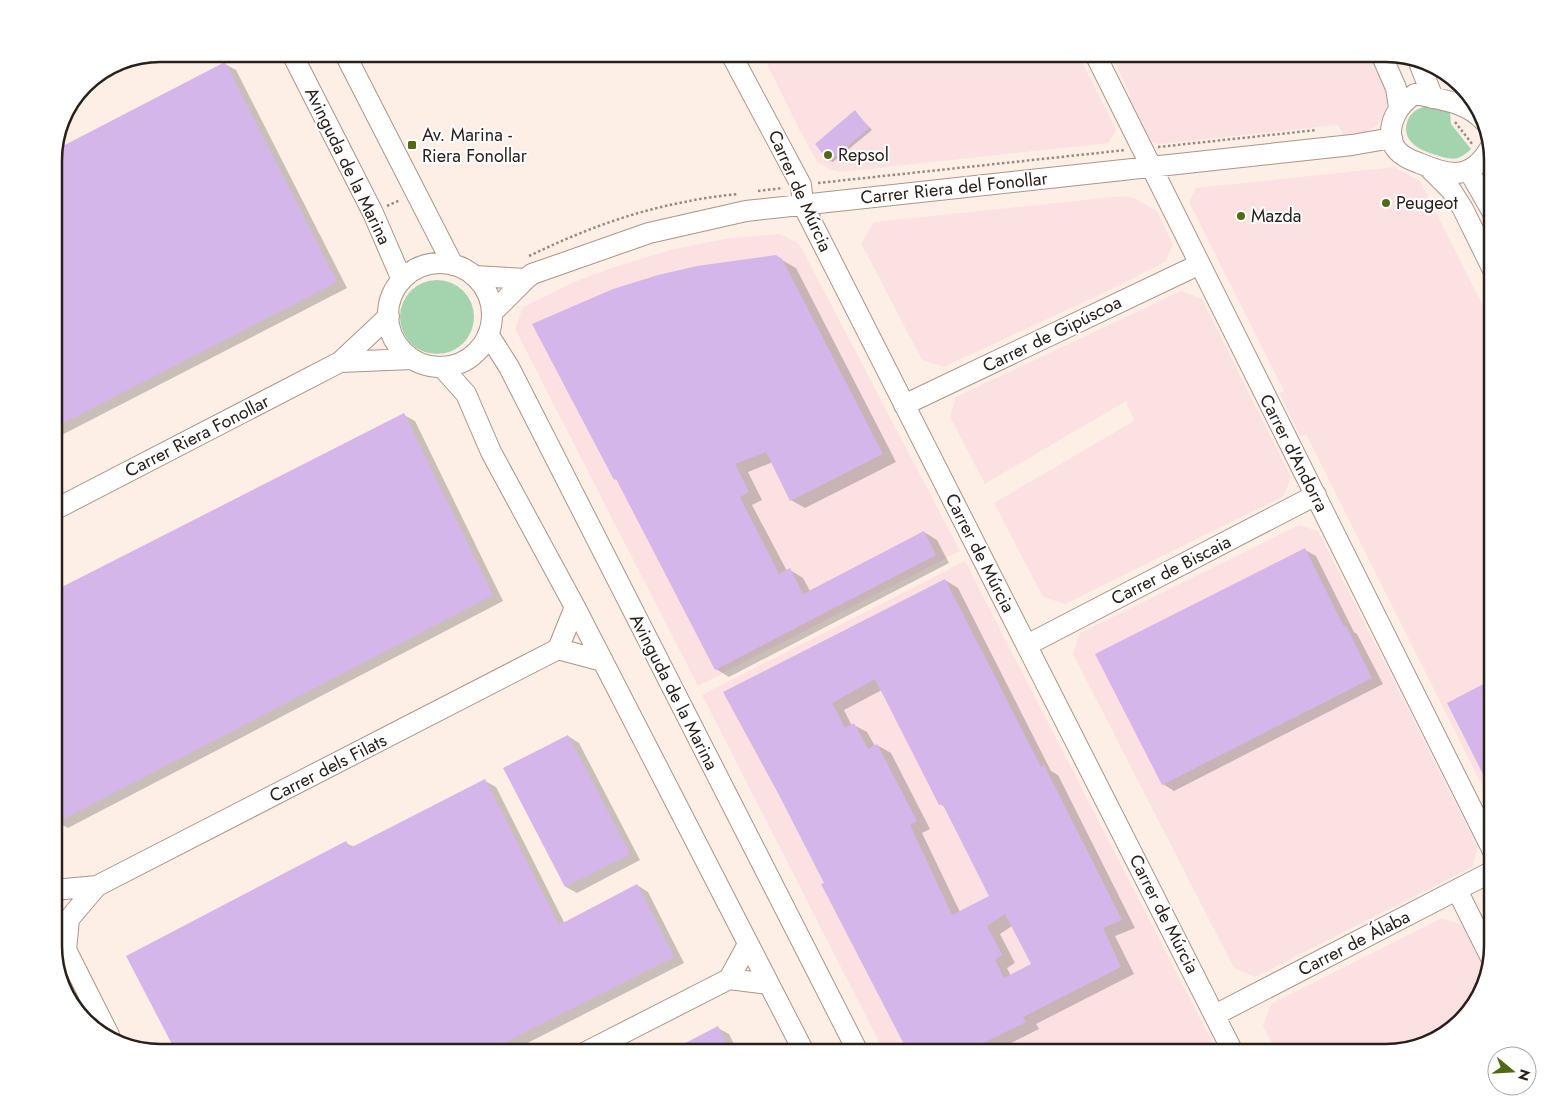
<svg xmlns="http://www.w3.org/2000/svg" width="1547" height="1106" font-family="Jost,sans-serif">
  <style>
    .industrial { fill: #fce1e3 }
    .green { fill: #a4d4ae }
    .shadow { fill: #0003; fill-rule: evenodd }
    .building { fill: #d5b6ea; fill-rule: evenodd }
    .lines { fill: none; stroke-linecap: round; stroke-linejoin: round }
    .minor-casing { stroke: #aa9587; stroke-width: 22 }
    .path { stroke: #968b84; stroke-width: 2.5; stroke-dasharray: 2.5 2.5; stroke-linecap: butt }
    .minor { stroke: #fff; stroke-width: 20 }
    .poi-dot { fill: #536918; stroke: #fff; stroke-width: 2 }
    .labels { text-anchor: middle; stroke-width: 4; stroke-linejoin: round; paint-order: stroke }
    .poi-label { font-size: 18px; fill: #28201b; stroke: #fff; text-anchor: start }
    .street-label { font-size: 18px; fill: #28201b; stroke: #fff }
    .rim { fill: none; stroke: #28201b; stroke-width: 2.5 }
  </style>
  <rect width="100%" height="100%" fill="#fdefe6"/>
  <path class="industrial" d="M762,54h316l38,76 -7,13 -268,29 -9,-2 -15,-8 -18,-33z
    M1111,54h251l2,1 3,-1h10l14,40 -8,24 -6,7 -8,6 -10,3 -15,2 -6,-11 -178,19 -8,-2 -6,-6 -18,-35 2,-7z
    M1394,167l26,14 73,145v481l-187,-373 -6,2 -21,-43 5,-2 -95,-189 7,-14z
    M1123,196l11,2 23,13 16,33 -8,18 -41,21 -180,84 -22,-7 -60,-115v-3l12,-20z
    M780,234l18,9 4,6 158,302 -262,135 -183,-357 8,-22 49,-24 39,-15 63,-19 55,-11z
    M1181,291l21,8 89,178 -7,19 -219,108 -22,-7 -49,-94 140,-82 -8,-20 -141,83 -35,-67 6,-20z
    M1299,525l19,6 160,317 -6,19 -217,110 -21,-9 -161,-314 7,-21z
    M965,561l244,475 8,16h-333l-14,-28 -168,-329z
    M1442,918l20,7 23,45 -14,40 -37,31 -48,11h-110l-13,-26 8,-22z"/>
  <path class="green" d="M1432,106l18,6 1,12 20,25c-3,3 -8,7 -13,9 -7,2 -15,-1 -22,-3 -10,-3 -21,-7 -27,-16 -7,-11 -1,-27 12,-31 3,-2 7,-1 11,-2z
    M400 317a37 37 0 1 1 74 0a37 37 0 1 1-74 0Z"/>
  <path class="shadow" d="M225,64l11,6 111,218 -293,151v-287z
    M855,112l17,18 -39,32 -3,-1z
    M775,256l21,12 100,194 -91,46 -14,-8 -18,-38 -25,10 14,28 -10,5 35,66 3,-1 13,8 7,13 114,-59 13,8 12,23 -220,114 -13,-8 -98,-188 -3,-2z
    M404,415l11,6 88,180 -435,227 -11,-6 -3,-7v-222z
    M1305,550l11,6 38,76 3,2 26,50 -209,107 -11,-7z
    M945,580l13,8 93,183 7,4 77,153 -20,8 19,38 -98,50 3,5 -46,23h-83l-87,-167 3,-1 -46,-90 -56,-102zM882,690l58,114 5,3 45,90 -30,15 -38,-79 8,-4 -39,-76 -14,-8 -2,1 -8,-14 -13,-7 -2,1 -8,-16zM1012,926l21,38 -22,12 -4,-8 8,-5 -15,-29z
    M1493,681v110l-44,-88z
    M568,736l11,7 61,117 -63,33 -11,-6 -62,-119z
    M485,781l11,6 69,137 72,-39 11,7 36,71 -174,89h-333l-49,-96 218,-113 8,4z
    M718,1028l11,6 9,18h-68z"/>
  <path class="building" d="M225,62l112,220 -283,146 1,-278z
    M855,110l14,18 -40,34 -14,-18z
    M776,255l6,4 101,195 -93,47 -24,-49 -31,12 14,28 -9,5 39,77 11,-6 13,26 121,-63 12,24 -221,115 -99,-191 -2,1 -82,-156 81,-35 45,-14 39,-9z
    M404,413l89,182 -439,229v-233z
    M1305,548l39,79 2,-1 26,52 -210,107 -67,-131z
    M945,579l96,188 3,-2 78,155 -19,8 18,39 -98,50 3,5 -61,30h-57l-87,-168 3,-1 -45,-88 -56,-103zM875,679l64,126 3,-2 47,93 -37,19 -42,-90 7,-4 -40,-77 -9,5 -14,-26 -9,5 -13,-25zM1005,914l26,50 -27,14 -9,-18 7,-5 -15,-29z
    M1493,679v115l-46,-91z
    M568,735l62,119 -65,33 -62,-119z
    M485,779l74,146 78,-41 37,73 -188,95h-310l-50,-96 220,-115 4,7z
    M718,1026l13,26h-63z"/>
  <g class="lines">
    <defs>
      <path id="minor" d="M292,54l81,159 29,67
        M345,54l108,211
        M731,54l70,131 2,20 430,847
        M1095,54l398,797
        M1381,54l15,34 3,19
        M1420,65l13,33
        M1484,121c-17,-19 -45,-22 -69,-27 -17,10 -30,32 -21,52 5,9 16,14 25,17 30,13 52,18 71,-15
        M1430,169l21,21 12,19 30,61
        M1469,171l24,42
        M388 315a52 52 0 1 1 104 0a52 52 0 1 1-104 0Z
        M474,276l52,3
        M492,313l34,-34 6,-5 117,-41 97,-22 606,-66 40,-7
        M488,334l21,33 349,685
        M340,362l72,-3
        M442,367l24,27 25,58 84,155 229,445
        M904,405l296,-141
        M54,510l286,-148 49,-46
        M1027,645l289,-150
        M558,649l45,12
        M54,890l43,-4
        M1457,890l33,66
        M54,926l55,109
        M66,950l3,-31 28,-33 461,-237 17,-42
        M729,979l40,5
        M1215,1015l278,-144
        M586,1052l143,-73 19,-35"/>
    </defs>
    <use href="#minor" class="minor-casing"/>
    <path class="path" d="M1452,77l1,9
      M1455,122l18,23
      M1158,147l159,-17
      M818,183l308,-33
      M758,191l25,-3
      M387,206l13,-6
      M529,256c50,-24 101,-44 156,-54 17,-4 35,-6 53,-8"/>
    <use href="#minor" class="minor"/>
  </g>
  <g class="poi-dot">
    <rect x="407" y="140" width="10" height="10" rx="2.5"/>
    <circle cx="828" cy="155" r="5"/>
    <circle cx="1386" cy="203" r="5"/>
    <circle cx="1241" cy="216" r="5"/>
  </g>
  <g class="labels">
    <g class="poi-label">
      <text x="422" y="141">Av. Marina -<tspan x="422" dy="21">Riera Fonollar</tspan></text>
      <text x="838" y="161">Repsol</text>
      <text x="1396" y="209">Peugeot</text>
      <text x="1251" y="222">Mazda</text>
    </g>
    <g class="street-label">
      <text transform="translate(348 166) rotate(64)" y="6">Avinguda de la Marina</text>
      <text transform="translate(954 188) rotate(-6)" y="6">Carrer Riera del Fonollar</text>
      <text transform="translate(800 191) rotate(66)" y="6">Carrer de Múrcia</text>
      <text transform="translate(1052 334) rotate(-26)" y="6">Carrer de Gipúscoa</text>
      <text transform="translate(197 436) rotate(-27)" y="6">Carrer Riera Fonollar</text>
      <text transform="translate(1294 453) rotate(63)" y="6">Carrer d'Andorra</text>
      <text transform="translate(980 553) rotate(63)" y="6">Carrer de Múrcia</text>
      <text transform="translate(1171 570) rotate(-27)" y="6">Carrer de Biscaia</text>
      <text transform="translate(674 692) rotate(63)" y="6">Avinguda de la Marina</text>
      <text transform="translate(328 768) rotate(-27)" y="6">Carrer dels Filats</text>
      <text transform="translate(1164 914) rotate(63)" y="6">Carrer de Múrcia</text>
      <text transform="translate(1354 943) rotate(-27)" y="6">Carrer de Álaba</text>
    </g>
  </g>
  <path d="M0 0H1547V1106H0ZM160 62H1386A98 98 0 0 1 1484 160V946A98 98 0 0 1 1386 1044H160A98 98 0 0 1 62 946V160A98 98 0 0 1 160 62Z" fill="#fff" fill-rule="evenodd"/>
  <path class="rim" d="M160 62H1386A98 98 0 0 1 1484 160V946A98 98 0 0 1 1386 1044H160A98 98 0 0 1 62 946V160A98 98 0 0 1 160 62Z"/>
  <g transform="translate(1512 1071) rotate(108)"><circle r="24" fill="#ffffff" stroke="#a9a6a4"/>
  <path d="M0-4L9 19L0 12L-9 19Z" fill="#536918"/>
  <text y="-8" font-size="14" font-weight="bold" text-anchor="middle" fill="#28201b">N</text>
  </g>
</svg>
